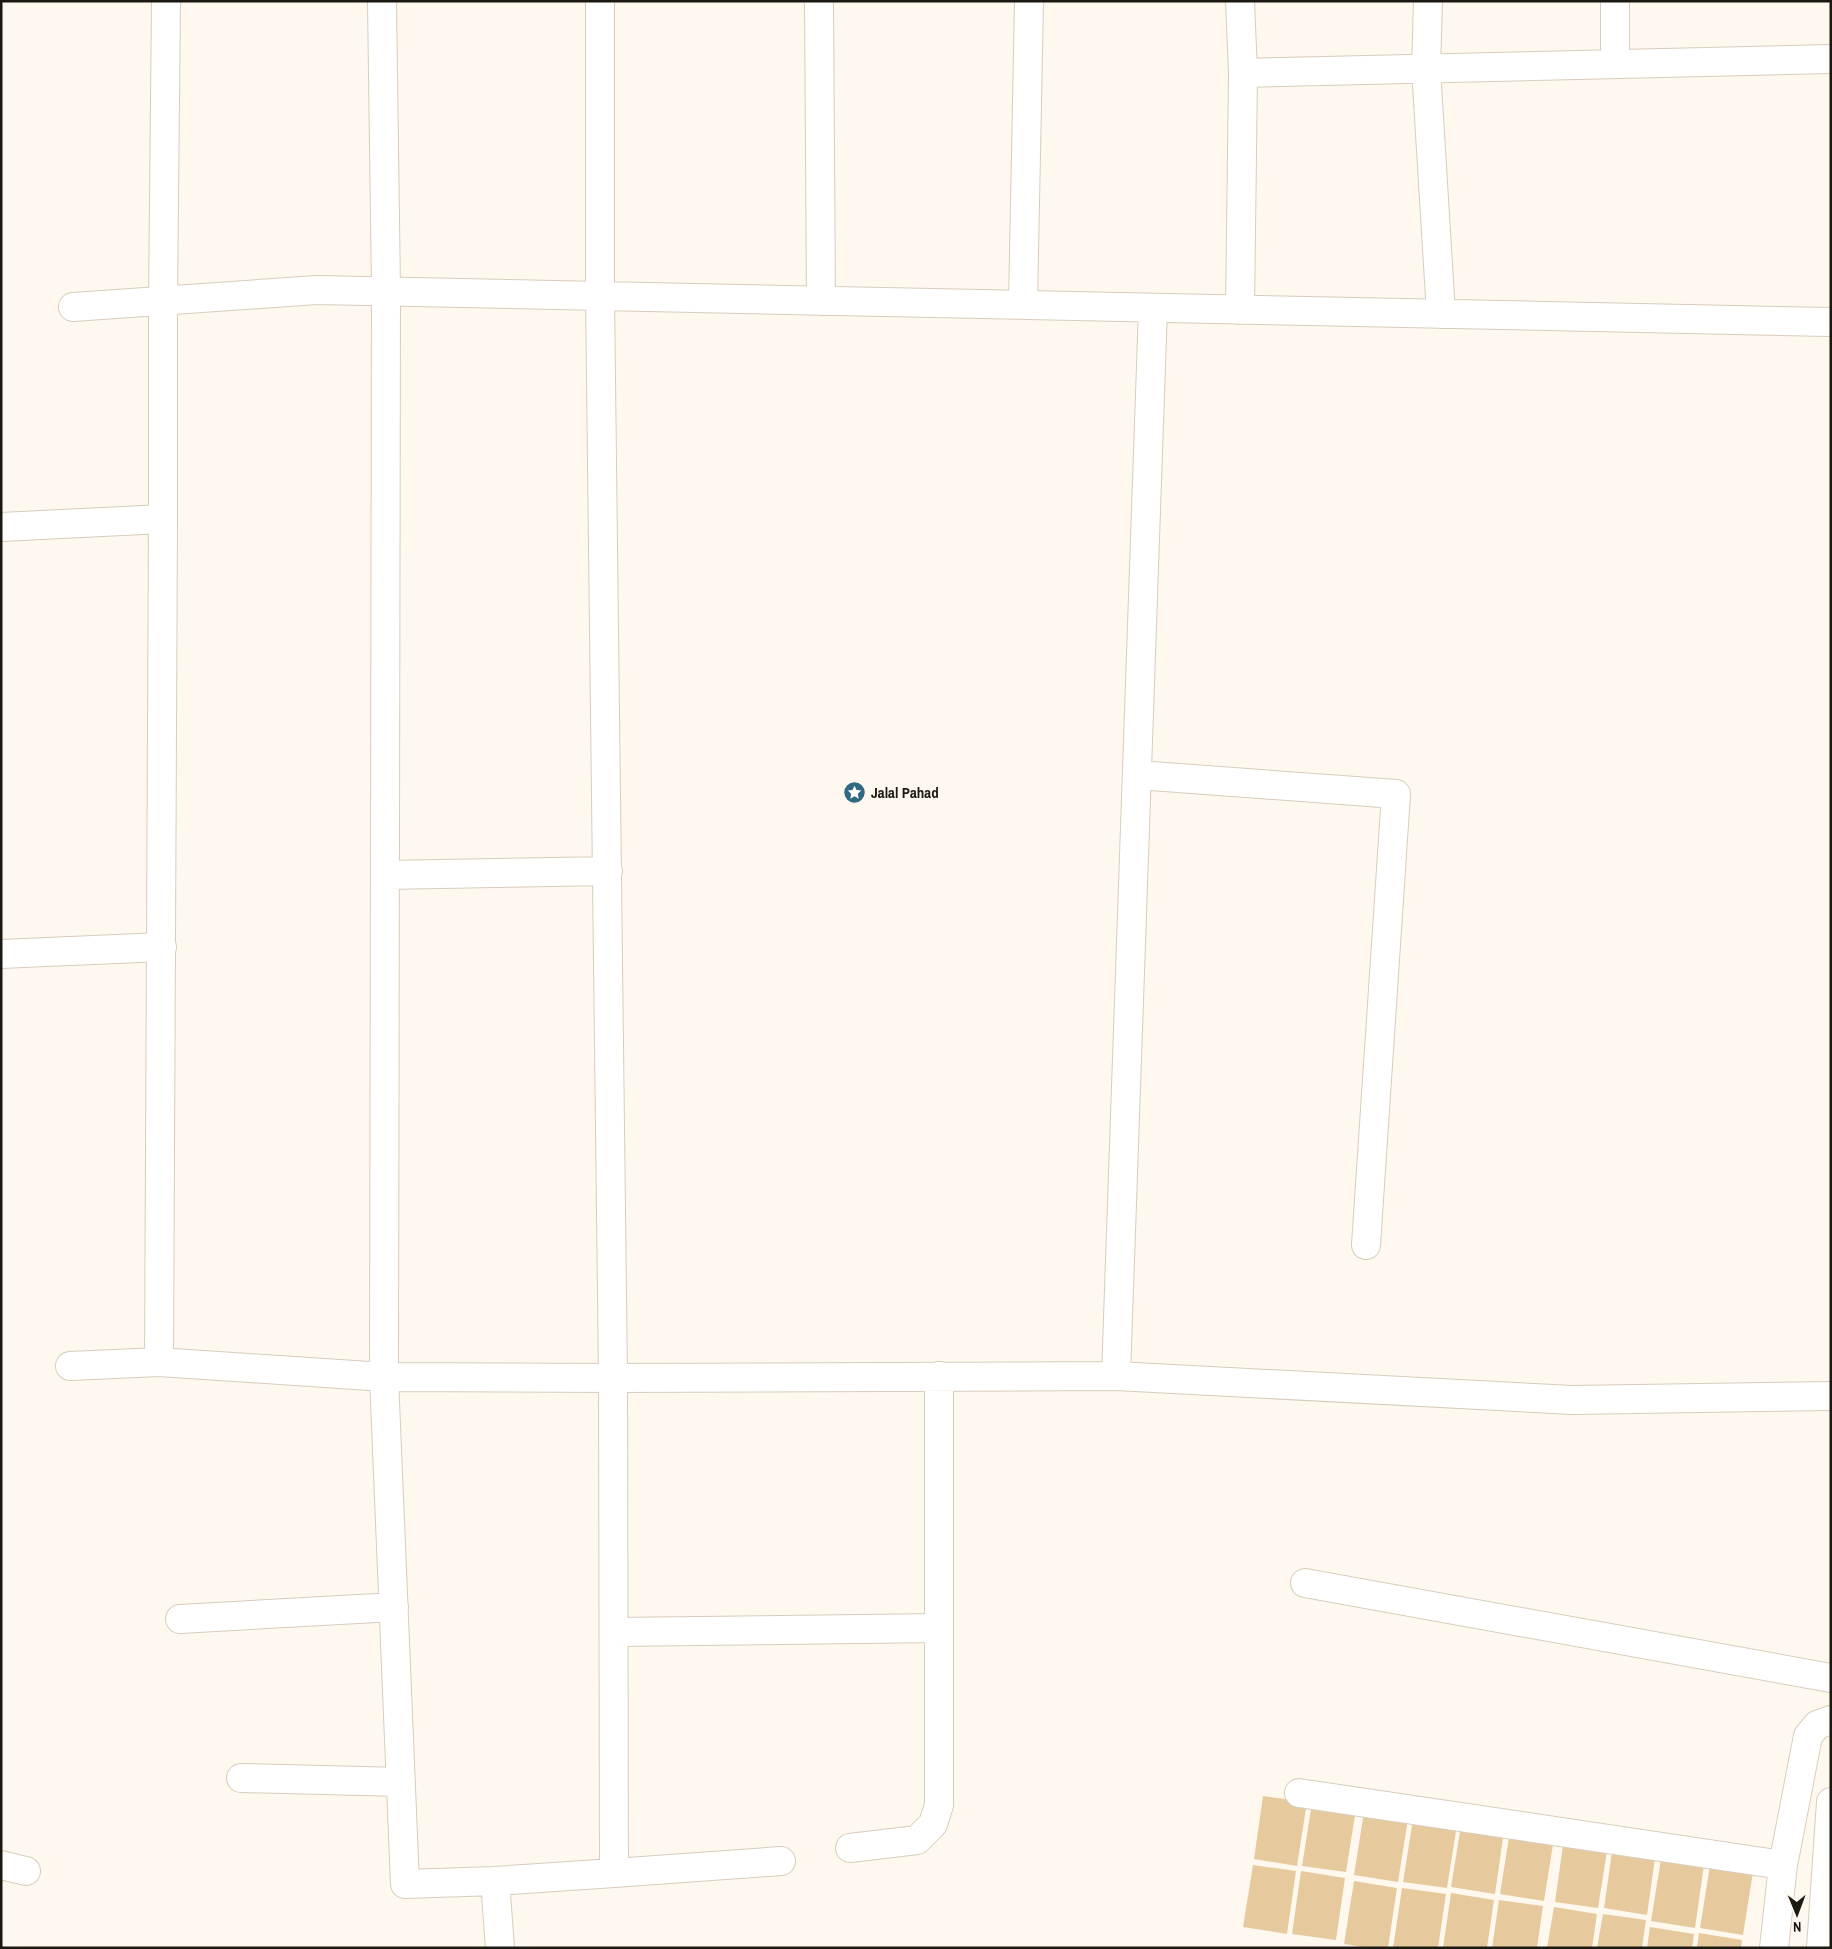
<svg xmlns="http://www.w3.org/2000/svg" width="1832" height="1949" font-family="'Archivo Narrow',sans-serif">
  <style>
    .building { fill: #e6ca9e }
    .lines { fill: none; stroke-linecap: round; stroke-linejoin: round }
    .minor-casing { stroke: #d8cdbc; stroke-width: 30 }
    .minor { stroke: #fff; stroke-width: 28 }
    .labels { text-anchor: middle; stroke-width: 4; stroke-linejoin: round; paint-order: stroke }
    .poi-label { font-size: 15px; font-weight: bold; fill: #1c1812; stroke: #fff8ee; text-anchor: start }
  </style>
  <rect width="100%" height="100%" fill="#fff8ee"/>
  <path class="building" d="M1263,1796l44,6 -10,64 -43,-7z
    M1312,1803l44,6 -10,63 -44,-6z
    M1364,1812l44,7 -10,63 -44,-7z
    M1413,1819l44,6 -10,63 -44,-6z
    M1461,1825l43,6 -9,63 -44,-7z
    M1510,1831l44,7 -10,63 -44,-7z
    M1564,1838l44,7 -10,63 -43,-6z
    M1613,1845l43,6 -9,64 -43,-7z
    M1661,1859l43,6 -9,63 -44,-7z
    M1253,1865l43,6 -9,63 -44,-7z
    M1710,1865l43,7 -10,63 -43,-7z
    M1301,1871l44,7 -9,62 -44,-6z
    M1354,1881l43,7 -9,60h-19l-25,-4z
    M1402,1888l44,6 -8,54h-45z
    M1451,1893l43,7 -7,48h-44z
    M1499,1900l44,6 -6,42h-45z
    M1554,1907l43,7 -5,34h-45z
    M1603,1914l43,6 -4,28h-45z
    M1650,1927l44,7 -2,14h-45z
    M1699,1933l43,7 -1,8h-44z"/>
  <g class="lines">
    <defs>
      <path id="minor" d="M600,1v295l13,1082 503,-2 456,24 259,-4
        M819,1l2,300
        M1428,1l-2,67 15,246
        M1615,1v63
        M1243,73l588,-14
        M1023,305l6,-304
        M73,307l244,-17 1514,32
        M1240,310l3,-237 -3,-72
        M1,527l162,-8
        M1138,775l258,19 -30,451
        M385,875l223,-4
        M1,954l161,-7
        M159,1362l4,-843v-218l3,-300
        M70,1366l89,-4 225,15 229,1 1,495 -119,8 -90,3 -21,-507 2,-1086 -4,-290
        M1116,1376l37,-1068
        M1305,1583l526,95
        M180,1619l214,-12
        M614,1632l325,-4
        M241,1778l160,4
        M1299,1793l484,72 25,-129 9,-11 14,-5
        M850,1848l67,-8 16,-16 6,-19v-429
        M1,1865l25,6
        M614,1873l167,-12
        M495,1881l5,67
        M1774,1948l9,-83
        M1821,1948l10,-146"/>
    </defs>
    <use href="#minor" class="minor-casing"/>
    <use href="#minor" class="minor"/>
  </g>
  <defs>
    <symbol id="sight-disc" viewBox="-11 -11 22 22"><circle r="9.5" fill="#2f6982" stroke="#fff8ee"/><path d="M0-6L1.8-2.2L6-1.7L2.9 1.2L3.7 5.4L0 3.3L-3.7 5.4L-2.9 1.2L-6-1.7L-1.8-2.2Z" fill="#fff"/></symbol>
  </defs>
  <g fill-rule="evenodd">
    <use href="#sight-disc" x="842" y="780" width="25" height="25"/>
  </g>
  <g class="labels">
    <g class="poi-label">
      <text x="871" y="798">Jalal Pahad</text>
    </g>
  </g>
  <rect width="1832" height="1949" fill="none" stroke="#1c1812" stroke-width="5"/>
  <g transform="translate(1797 1914) rotate(179)" stroke="#fff8ee" stroke-width="4" paint-order="stroke">
  <path d="M0-4L9 19L0 12L-9 19Z" fill="#1c1812"/>
  <text y="-8" font-size="14" font-weight="bold" text-anchor="middle" fill="#1c1812">N</text>
  </g>
</svg>
